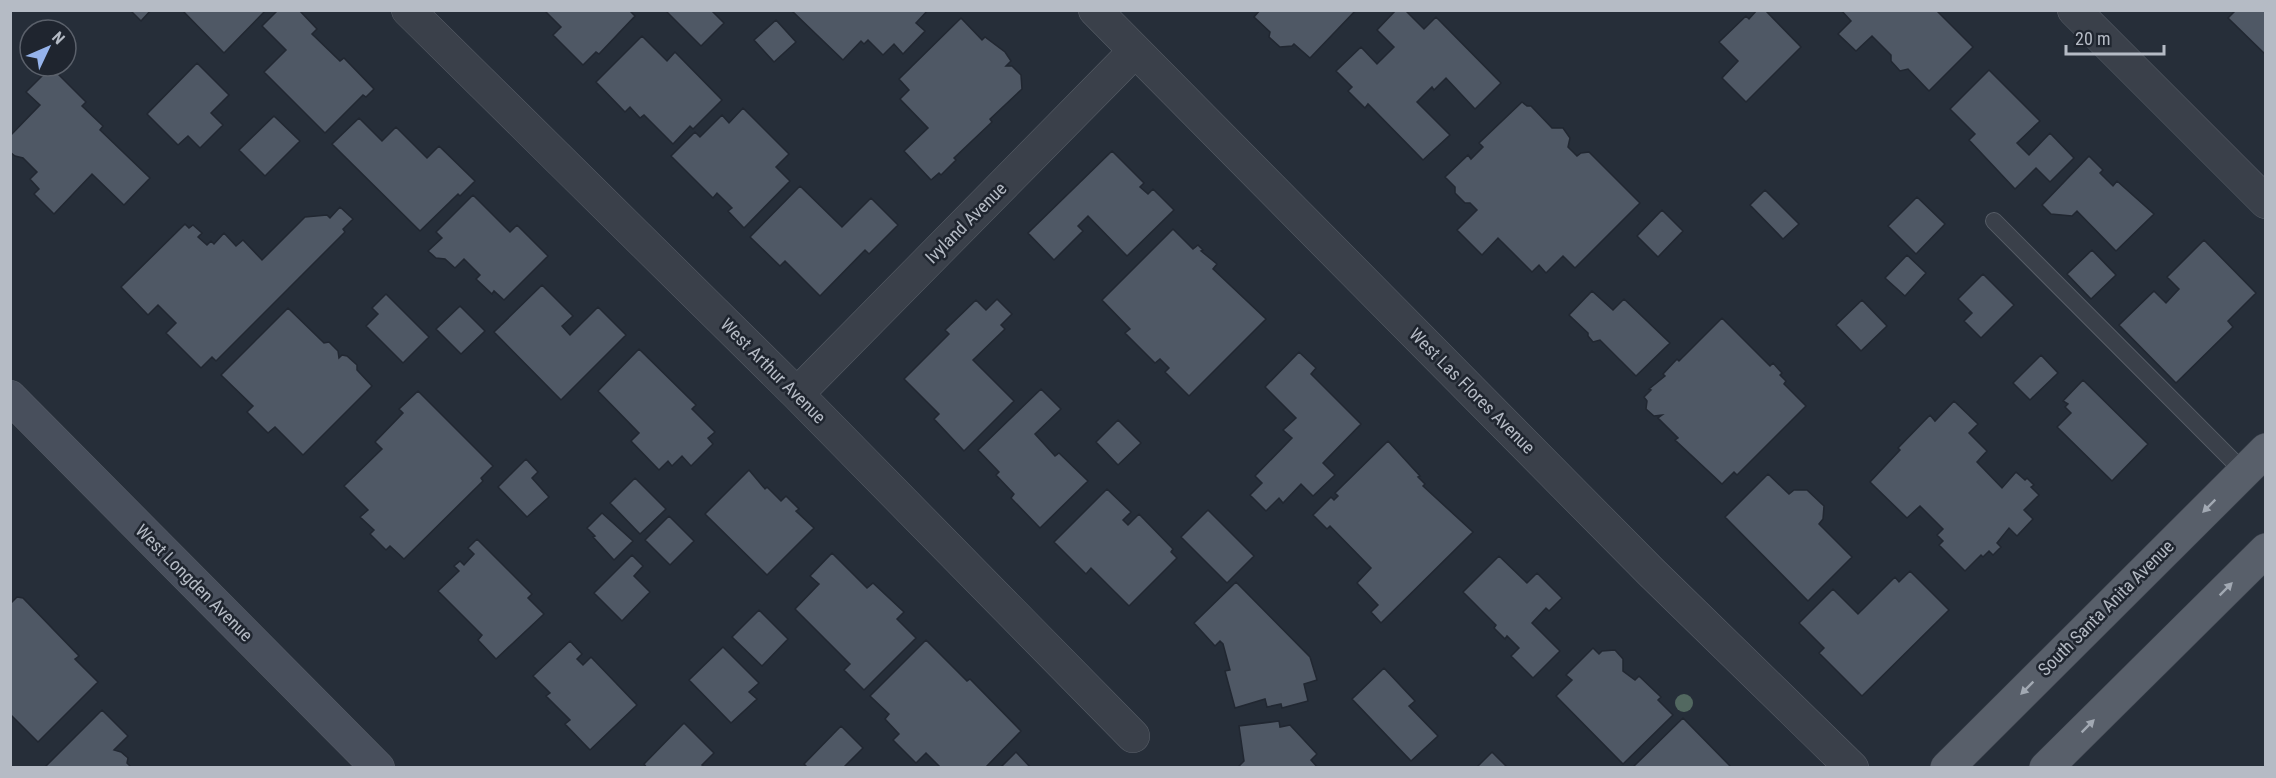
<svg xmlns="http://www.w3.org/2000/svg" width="2276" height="778" font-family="'Roboto Condensed',sans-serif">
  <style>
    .building { fill: #4f5865; stroke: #212731; stroke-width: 1.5 }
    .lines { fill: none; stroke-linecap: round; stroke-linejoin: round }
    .lane-casing { stroke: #585e68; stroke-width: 18 }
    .street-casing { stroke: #585e68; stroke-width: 34 }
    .secondary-casing { stroke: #585e68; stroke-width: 34 }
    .primary-casing { stroke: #434953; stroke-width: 34 }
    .lane { stroke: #3a404a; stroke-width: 16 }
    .street { stroke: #3a404a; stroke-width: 33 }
    .secondary { stroke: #484f5c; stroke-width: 33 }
    .primary { stroke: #585f6a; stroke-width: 33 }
    .tree { fill: #526860 }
    .oneway { fill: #a2a9b3 }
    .labels { text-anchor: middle; stroke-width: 5; stroke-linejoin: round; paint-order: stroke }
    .street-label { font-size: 18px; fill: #b5bbc5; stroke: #1f252f }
  </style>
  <rect width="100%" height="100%" fill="#262e39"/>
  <path class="building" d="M130,10h21l-10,11z
    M182,10h84l-42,43z
    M278,10h21l18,19 -5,5 28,27 4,-3 30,31 -8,8 -3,-2 -38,38 -61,-61 22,-22 -24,-24z
    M544,10h85l6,6 -36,38 -3,-2 -13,13 -30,-30 8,-8z
    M665,10h46l13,13 -23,23z
    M791,10h137l-12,13 9,8 -22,23 -9,-10 -11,11 -15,-15 -4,4 -3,-3 -18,19z
    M1260,10h96l-46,48 -16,-14 -2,2 -12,1 -11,-10 1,-5 -16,-15z
    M1396,10h9l19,19 12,-12 65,66 -26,26 -29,-31 -12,12 -2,-3 -15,15 33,33 -27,25 -55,-56 -3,4 -17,-17 4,-4 -16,-16 25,-24 16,17 17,-17 -17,-17z
    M1757,10h8l36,37 -55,55 -24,-24 16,-17 -19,-19 27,-26 3,3z
    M1936,10l37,37 -44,44 -21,-22 -8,2 -9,-10v-6l-19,-19 -16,15 -18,-17 13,-13 -10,-11z
    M2236,10h30v45l-38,-37z
    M961,18l21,22 3,-3 20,15 6,9 -5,5h6l9,9 1,14 -32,30 2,3 -38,36 2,2 -15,15 -2,-2 -8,7 -27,-29 24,-23 -28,-29 9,-9 -10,-11z
    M776,20l20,22 -22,20 -20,-22z
    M642,36l25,25 8,-9 47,48 -29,29 -3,-3 -17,18 -29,-29 -4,3 -10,-11 -5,5 -29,-30z
    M197,63l32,32 -18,18 12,12 -23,23 -12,-12 -10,9 -31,-31z
    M51,67l35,35 -4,4 21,20 -3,4 50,48 -26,27 -32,-31 -38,40 -20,-20 5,-5 -9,-10 7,-7 -14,-14 -8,-2 -5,-4v-16l30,-31 -14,-13z
    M1989,70l51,51 -23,22 12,12 21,-22 24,25 -24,24 -14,-14 -21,21 -46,-49 6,-6 -25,-25z
    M1522,102l5,4h4l21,22h11l7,10 -2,9 9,9 4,-3 8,-1 51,51 -65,65 -12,-12 -17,17 -7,-8 -7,7 -34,-34 -16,17 -25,-25 20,-20 -7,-7h-5l-10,-10v-6l-10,-10 23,-22 3,4 12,-12 -4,-4z
    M743,108l46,46 -13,13 14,14 -46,47 -16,-17 4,-3 -15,-15 -4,5 -42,-42 24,-24 5,5 22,-22 7,8z
    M274,116l26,25 -35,35 -26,-26z
    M359,118l23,23 14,-14 31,31 12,-12 36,35 -15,15 -2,-2 -38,37 -88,-87z
    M1112,151l32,32 -4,4 8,7 5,-5 21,21 -47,46 -39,-40 -10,10 5,5 -29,29 -26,-27z
    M2089,156l14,14 -3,3 13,13 4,-5 37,33 -38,37 -39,-40 -5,5 -21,-2 -9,-9z
    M800,186l42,41 29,-29 27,27 -29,29 -4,-4 -45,46 -35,-35 -5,5 -30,-29z
    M1765,190l34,34 -16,15 -33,-34z
    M473,195l37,37 7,-7 31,31 -44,44 -10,-9 -2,3 -16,-15 4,-4 -16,-16 -9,9 -10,-9 -9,-1 -8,-7 14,-13 -6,-6z
    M1917,197l28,27 -29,30 -28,-28z
    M340,207l13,12 -10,10 2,3 -129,129 -4,-4 -11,11 -35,-35 10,-10 -18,-18 -10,10 -27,-28 64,-63 4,4 4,-3 9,8 -4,4 9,8 4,-4 3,3 10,-11 12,13 7,-6 19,20 43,-43 22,-2 3,3z
    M1662,210l21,21 -25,26 -21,-21z
    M1173,229l20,20 5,-4 5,5 -2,1 16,13 -4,5 53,50 -77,77 -24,-24 4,-4 -9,-9 -5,4 -30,-30 5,-4 -28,-29z
    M2204,240l52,53 -28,28 5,6 -57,56 -57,-58 35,-34 12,12 13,-14 -12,-12z
    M2092,250l24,25 -25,24 -24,-25z
    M1907,255l19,18 -21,23 -20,-18z
    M1983,274l31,31 -33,33 -17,-17 8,-8 -14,-14z
    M542,285l31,31 -11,10 8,9 28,-28 28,28 -65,65 -67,-68z
    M1592,291l21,19 11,-11 46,44 -34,33 -36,-36 -7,2 -5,-6v-3l-19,-18z
    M386,294l43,43 -26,26 -37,-37 12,-12 -6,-6z
    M997,299l15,15 -11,11 4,4 -32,31 41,41 -50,50 -30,-32 5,-5 -35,-35 45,-45 -4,-4 31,-30 10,10z
    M1862,300l25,26 -26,25 -25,-26z
    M460,306l25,25 -24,23 -25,-25z
    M288,308l36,35 5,-1 9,9 1,7 3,-3 5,1 10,9v5l15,16 -69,69 -28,-28 -7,6 -21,-21 6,-6 -32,-31z
    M1722,318l48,48 3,-3 9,10 -2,2 6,6 -2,3 22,22 -69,69 -3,-3 -12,12 -47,-44 3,-2 -20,-20 4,-3 -8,1 -8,-7 1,-8 -3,-4 7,-7 -2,-1 16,-13 -2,-2 14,-15 2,2z
    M639,349l57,56 -4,4 23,23 -7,6 5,6 -22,22 -9,-10 -10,10 -4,-5 -9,9 -28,-29 8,-8 -41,-42z
    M1299,352l17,16 -5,6 50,50 -38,39 12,12 -22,21 -12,-12 -18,19 -4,-5 -13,13 -16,-16 12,-12 -7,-7 37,-38 -9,-8 13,-12 -31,-31z
    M2041,355l17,18 -28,27 -17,-17z
    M2083,380l65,64 -36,37 -55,-54 14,-14 -6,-6 3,-3 -5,-3z
    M1041,389l20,20 -26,25 20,22 4,-3 29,28 -48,47 -29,-30 3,-4 -18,-19 3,-3 -21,-22z
    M418,391l75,75 -12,12 2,3 -79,78 -14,-13 -4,4 -16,-16 4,-4 -14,-13 8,-7 -24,-24 38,-37 -7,-7 28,-29 -4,-4z
    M1954,401l24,23 -9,9 18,18 -10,11 25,26 14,-16 9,8 2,-2 7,7 -3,2 8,8 -15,15 9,9 -16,17 -8,-8 -12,15 4,4 -8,8 -4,-4 -6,6 -2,-2 -16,16 -26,-26 4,-4 -6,-6 6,-6 -23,-23 -13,12 -37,-36 30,-32 -2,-2 32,-33 5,6z
    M1118,420l23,23 -23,22 -22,-23z
    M1388,441l32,35 -2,1 7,7 -2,2 50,46 -92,91 -10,-11 7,-7 -21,-22 14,-15 -41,-42 -3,3 -14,-14 18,-18 3,3 4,-4 -3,-3z
    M526,459l12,13 -6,6 17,19 -22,20 -29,-30z
    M749,470l16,19 2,-2 14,14 5,-5 13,13 -3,2 18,17 -47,47 -62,-61z
    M1768,474l21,20 5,-4h13l17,16 -1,13 -4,5 33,33 -44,44 -83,-84z
    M635,478l31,31 -26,25 -30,-31z
    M1107,489l24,23 -8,8 5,5 11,-11 34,35 -2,3 6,6 -48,48 -38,-38 -5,6 -32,-32z
    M1208,510l46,46 -27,27 -46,-46z
    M602,513l31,28 -19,19 -21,-23 2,-1 -8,-8z
    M669,516l25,25 -24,24 -25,-25z
    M477,539l55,55 -4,4 16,16 -48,45 -18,-19 4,-5 -44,-44 21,-20 -5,-5 6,-5 4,4 10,-11 -6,-6z
    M832,553l35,35 6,-5 31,29 -7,7 19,19 -52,52 -20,-20 6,-6 -55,-55 24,-25 -9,-8z
    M632,555l11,11 -9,10 16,16 -28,29 -28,-28z
    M1499,556l28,27 10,-10 25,25 -13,13 -3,-3 -14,15 28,28 -27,27 -22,-22 8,-8 -12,-12 -2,3 -11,-11 2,-3 -33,-33z
    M1910,571l39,39 -87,86 -43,-43 5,-5 -25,-25 34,-34 25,25 37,-37 4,5z
    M1236,582l74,75 7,23 -13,4 4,17 -26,7 -1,-4 -14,3 -2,-8 -30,9 -10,-37 5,-1 -7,-26 -3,-3 -5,5 -21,-23z
    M17,597l6,1 56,58 -4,3 23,23 -60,60 -28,-28v-110z
    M759,610l29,29 -26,27 -30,-29z
    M926,640l41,41 3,-2 51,52 -36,37h-44l-15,-15 -10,10 -23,-23 6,-6 -14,-15 4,-5 -19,-18z
    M570,641l12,13 -5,5 6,6 8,-8 46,48 -47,45 -25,-26 5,-4 -24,-24 4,-3 -17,-17z
    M723,647l36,36 -10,9 8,7 -26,24 -42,-43z
    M1593,648l6,6 3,-3 13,-1 8,9v12l12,9 4,-4 22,21 -3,3 15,15 -50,49 -67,-68 16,-16 -6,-5z
    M1384,668l31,33 -6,5 29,30 -27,25 -59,-62z
    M102,710l26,26 -14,14 7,2 7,6 -1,5 5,5h-88z
    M1683,718l49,50h-100z
    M1279,721l1,6 10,-2 27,29 -6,6 7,8h-81l7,-7 -5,-35z
    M684,723l30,30 -12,12 3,3h-58l-3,-4z
    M841,726l22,22 -20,20h-35l-4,-4z
    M1016,752l15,16h-31z
    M1492,752l16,16h-32z"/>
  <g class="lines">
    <defs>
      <path id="lane" d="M1994,221l249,250"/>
      <path id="street" d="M408,10l389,384 336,342
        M1095,10l556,562 201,196
        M2074,10l192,192
        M797,394l338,-343"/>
      <path id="secondary" d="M10,397l368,371"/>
      <path id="primary" d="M1947,768l319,-318
        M2046,768l220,-218"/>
    </defs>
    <use href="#lane" class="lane-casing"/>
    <use href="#street" class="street-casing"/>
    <use href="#secondary" class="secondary-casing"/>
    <use href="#primary" class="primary-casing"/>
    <use href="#lane" class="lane"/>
    <use href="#street" class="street"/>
    <use href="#secondary" class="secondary"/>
    <use href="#primary" class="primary"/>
  </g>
  <circle class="tree" cx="1684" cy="703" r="9"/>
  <defs><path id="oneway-solid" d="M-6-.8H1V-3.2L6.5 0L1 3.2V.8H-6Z" transform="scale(1.5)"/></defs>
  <g class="oneway">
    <use href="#oneway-solid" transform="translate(2209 506) rotate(135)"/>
    <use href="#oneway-solid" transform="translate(2226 589) rotate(-45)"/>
    <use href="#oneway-solid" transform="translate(2027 688) rotate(135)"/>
    <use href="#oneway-solid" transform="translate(2088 726) rotate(-45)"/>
  </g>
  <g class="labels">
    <g class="street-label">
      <text transform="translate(966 223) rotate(-45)" y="6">Ivyland Avenue</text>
      <text transform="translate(773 371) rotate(45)" y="6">West Arthur Avenue</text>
      <text transform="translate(1472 391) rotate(45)" y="6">West Las Flores Avenue</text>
      <text transform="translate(194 583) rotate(45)" y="6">West Longden Avenue</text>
      <text transform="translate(2106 608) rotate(-45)" y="6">South Santa Anita Avenue</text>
    </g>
  </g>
  <rect width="2276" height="778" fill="none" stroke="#b5bbc5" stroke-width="24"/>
  <g transform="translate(48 48) rotate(46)"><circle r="28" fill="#1f252f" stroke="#5b616b" stroke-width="1.5"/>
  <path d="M0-4.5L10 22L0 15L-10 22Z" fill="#95b3eb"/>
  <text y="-9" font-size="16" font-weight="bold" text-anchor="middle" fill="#b5bbc5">N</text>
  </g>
  <path d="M2066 45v9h98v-9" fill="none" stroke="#b5bbc5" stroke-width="3"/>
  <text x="2075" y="45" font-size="18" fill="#b5bbc5" stroke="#1f252f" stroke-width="4.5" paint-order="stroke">20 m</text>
</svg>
